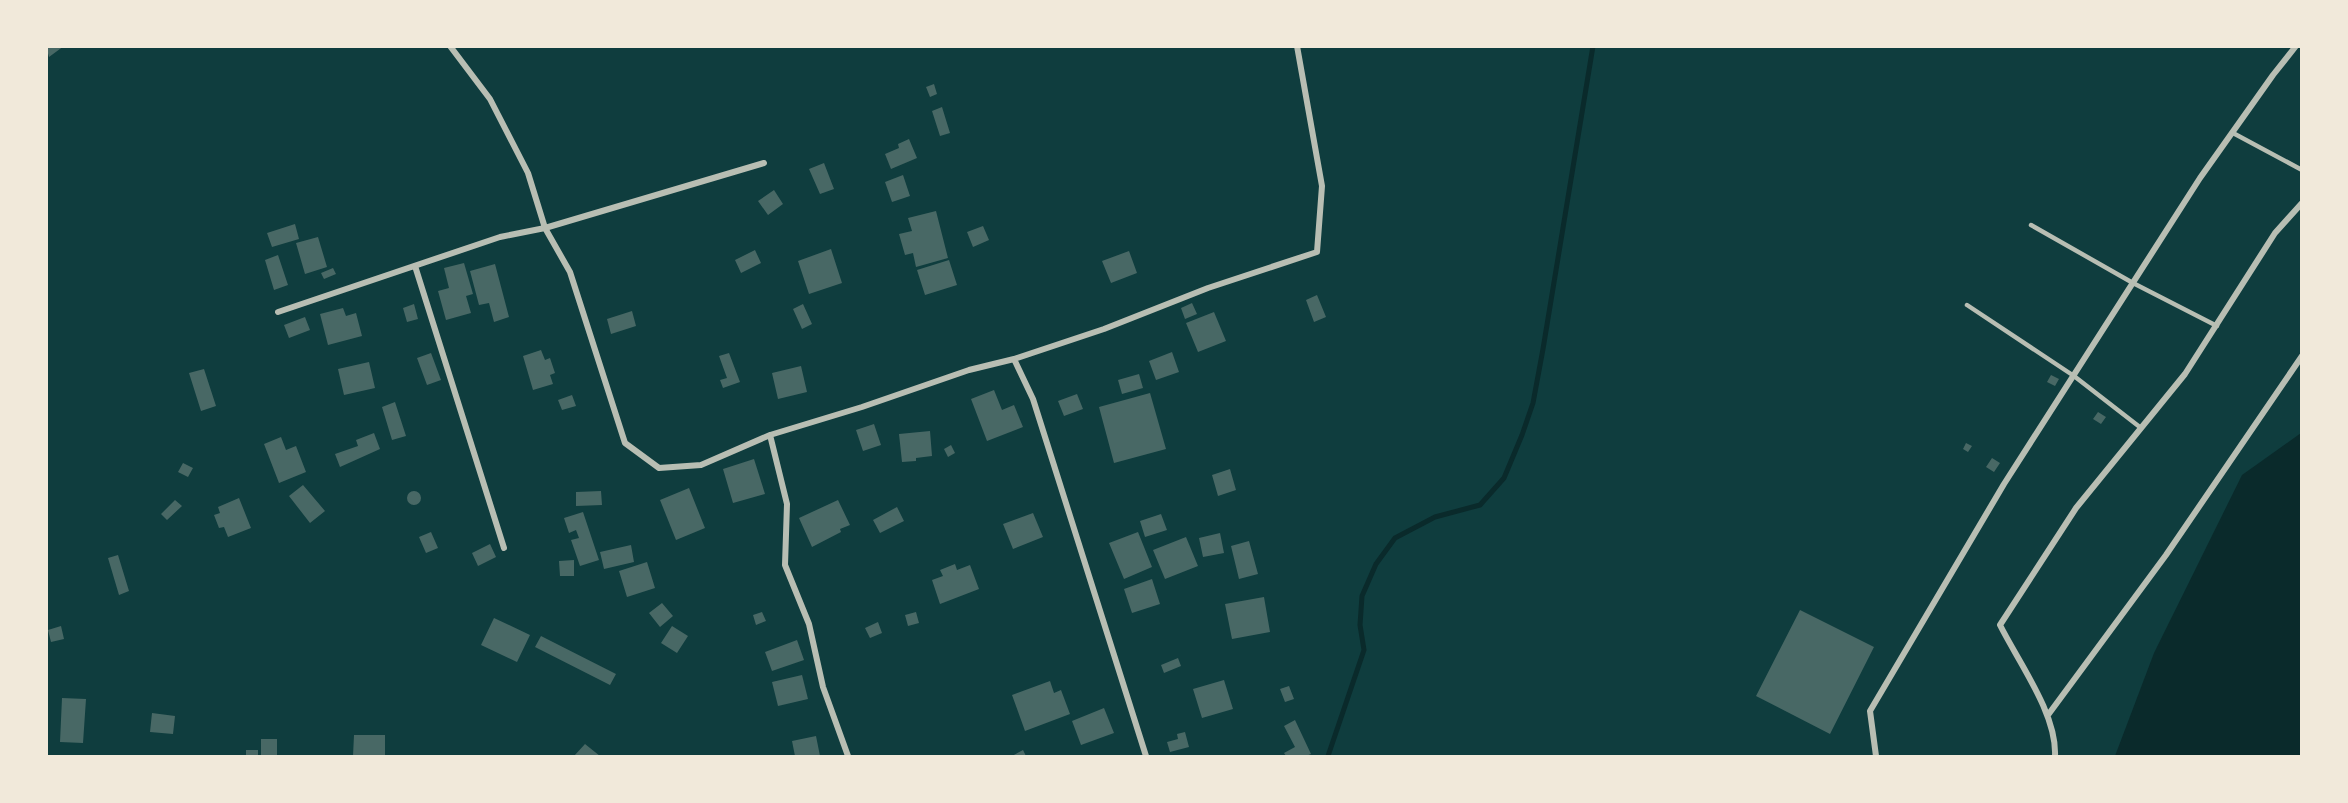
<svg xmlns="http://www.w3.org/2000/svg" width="2348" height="803" font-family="'Titillium Web',sans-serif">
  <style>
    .water { fill: #0a2a2b }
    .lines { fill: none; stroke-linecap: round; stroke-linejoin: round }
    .stream { stroke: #0a2a2b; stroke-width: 5 }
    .building { fill: #486865 }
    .service { stroke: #b8beb3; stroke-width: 4.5 }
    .minor { stroke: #b8beb3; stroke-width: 6 }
  </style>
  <rect width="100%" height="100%" fill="#0f3d3e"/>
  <path class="water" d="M2301,433v323h-186l39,-103 88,-178z"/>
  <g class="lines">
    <path class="stream" d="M1328,756l36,-106 -4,-25 2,-29 14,-32 19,-26 40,-21 45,-12 24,-27 18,-43 11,-32 10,-54 50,-303"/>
  </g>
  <path class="building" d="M46,46h18l-15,11z
    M934,84l3,10 -7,3 -4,-10z
    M942,107l8,26 -10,3 -8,-25z
    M909,139l8,19 -26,11 -6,-15 14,-6 -1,-4z
    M824,163l10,26 -14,5 -11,-25z
    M903,175l7,21 -18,6 -7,-20z
    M774,190l9,14 -15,11 -10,-14z
    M936,211l12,47 -32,9 -3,-14 -8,2 -6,-21 13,-3 -4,-13z
    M295,224l4,15 -27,8 -5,-14z
    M983,226l6,14 -16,7 -6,-15z
    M318,237l9,30 -22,7 -9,-31z
    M831,249l11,34 -33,11 -11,-33z
    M755,250l6,13 -20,10 -6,-13z
    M1129,251l8,22 -26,10 -9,-22z
    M278,255l10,30 -14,5 -9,-30z
    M949,260l8,25 -32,10 -8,-25z
    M464,263l9,31 -7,2 5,17 -25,7 -8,-29 11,-3 -5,-20z
    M495,264l14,53 -15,5 -5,-19 -10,2 -9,-34z
    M333,268l3,6 -12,5 -3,-6z
    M1317,295l9,22 -12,5 -8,-22z
    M1192,303l5,11 -12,5 -4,-11z
    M414,304l4,15 -11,3 -4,-14z
    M803,304l9,20 -10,5 -9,-20z
    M343,308l3,8 10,-3 6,23 -34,9 -8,-31z
    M632,311l4,15 -25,8 -4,-15z
    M1214,312l12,29 -28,11 -12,-29z
    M305,317l5,13 -21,8 -5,-13z
    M541,350l4,10 5,-2 5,15 -5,2 3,9 -20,6 -10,-34z
    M1172,352l7,20 -23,8 -7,-19z
    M431,353l10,27 -14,5 -10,-27z
    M729,353l11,29 -17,6 -3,-8 7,-2 -8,-22z
    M369,362l6,26 -31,7 -6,-26z
    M801,366l6,26 -29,7 -6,-26z
    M204,369l12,37 -15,5 -12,-38z
    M1139,374l4,14 -21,6 -4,-14z
    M2051,375l8,4 -4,7 -8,-4z
    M994,390l8,20 12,-5 9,22 -36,14 -16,-42z
    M1150,393l16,56 -52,14 -15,-56z
    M1077,394l6,15 -19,7 -6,-15z
    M572,395l4,11 -14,4 -4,-10z
    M395,402l11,34 -14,4 -10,-33z
    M2098,412l8,5 -5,7 -8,-5z
    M874,424l7,21 -18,6 -7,-21z
    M930,431l2,25 -16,2v3l-14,1 -3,-28z
    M374,433l6,16 -40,18 -5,-13 23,-8 -2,-6z
    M281,437l5,13 10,-4 10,26 -27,11 -15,-39z
    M1966,443l6,3 -4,6 -5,-3z
    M951,445l4,8 -7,4 -4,-8z
    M1992,458l8,5 -6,9 -8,-5z
    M754,459l11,35 -32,9 -10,-34z
    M183,463l10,5 -5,9 -10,-5z
    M1230,469l6,21 -18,6 -6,-21z
    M303,485l22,26 -15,12 -21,-27z
    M689,488l16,40 -29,12 -16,-40z
    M407 498a7 7 0 1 1 14 0a7 7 0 1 1-14 0Z
    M601,491l1,14 -26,1v-14z
    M239,498l12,30 -23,9 -4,-10 -5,1 -5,-13 6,-2 -2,-6z
    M175,500l7,6 -15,14 -6,-6z
    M838,500l12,25 -10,4 1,3 -29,15 -13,-29z
    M897,507l7,14 -24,12 -7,-13z
    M583,512l16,48 -19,6 -9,-26 8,-2 -3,-8 -7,3 -5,-15z
    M1033,513l10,24 -30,12 -10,-25z
    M1161,514l6,16 -22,7 -5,-16z
    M431,532l7,16 -12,5 -7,-16z
    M1138,532l14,35 -28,12 -15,-36z
    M1220,533l4,20 -21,4 -4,-19z
    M1186,537l12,29 -33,13 -12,-29z
    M1249,541l9,33 -19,5 -8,-33z
    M490,544l6,13 -18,9 -6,-13z
    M631,545l3,17 -30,7 -4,-17z
    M118,555l11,36 -10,4 -11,-37z
    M574,560v16h-14l-1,-15z
    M647,562l8,26 -28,9 -8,-26z
    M955,564l2,6 13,-5 9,24 -39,15 -8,-24 11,-4 -3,-6z
    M1152,579l8,25 -28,9 -8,-24z
    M1264,597l6,35 -38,7 -7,-35z
    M662,603l11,13 -13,11 -11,-14z
    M1800,610l74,37 -44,87 -74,-38z
    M762,612l4,9 -10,4 -3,-10z
    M916,612l3,11 -11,3 -3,-11z
    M494,618l36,17 -13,27 -36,-17z
    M878,622l4,11 -12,5 -5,-10z
    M61,626l3,13 -13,3 -3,-12z
    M672,626l16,10 -11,17 -16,-10z
    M541,636l75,38 -6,11 -75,-38z
    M797,640l7,20 -32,11 -7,-19z
    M1178,658l3,8 -17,7 -3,-8z
    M802,675l6,24 -30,7 -6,-24z
    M1224,680l9,29 -31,9 -9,-29z
    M1050,681l4,12 7,-3 9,24 -45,17 -13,-36z
    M1289,686l5,13 -9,3 -5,-13z
    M62,698l24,1 -3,44 -23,-1z
    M1104,708l10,25 -33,12 -9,-24z
    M152,713l23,3 -2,18 -23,-2z
    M1295,720l16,34 -5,2h-20l-2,-3 11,-6 -11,-21z
    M1185,732l4,15 -19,5 -3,-10 11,-3 -1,-5z
    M354,735h31v21h-32z
    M816,736l4,20h-25l-3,-15z
    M261,739h16v17h-16z
    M585,744l15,12h-26z
    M246,750h12v6h-12z
    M1023,750l3,6h-14z"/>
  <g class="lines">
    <path class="service" d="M2233,133l69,37
      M2031,225l102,58 84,43
      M1967,305l107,71 67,52"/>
    <path class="minor" d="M450,46l40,53 38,74 17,55 219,-65
      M415,266l89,282
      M278,312l222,-75 45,-9 25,44 55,171 34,25 42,-3 69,-30 92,-28 107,-37 45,-11 90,-30 104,-41 109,-36 5,-66 -25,-140
      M1014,359l19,40 113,357
      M770,435l17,69 -2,61 24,59 14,63 25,69
      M2048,715l118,-160 136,-199
      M1876,756l-6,-45 134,-227 196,-306 73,-103 23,-29
      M2055,756c2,-42 -36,-93 -55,-131l76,-117 109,-134 90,-141 27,-30"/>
  </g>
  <rect width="2348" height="803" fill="none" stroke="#f1e9da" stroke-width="96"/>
</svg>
